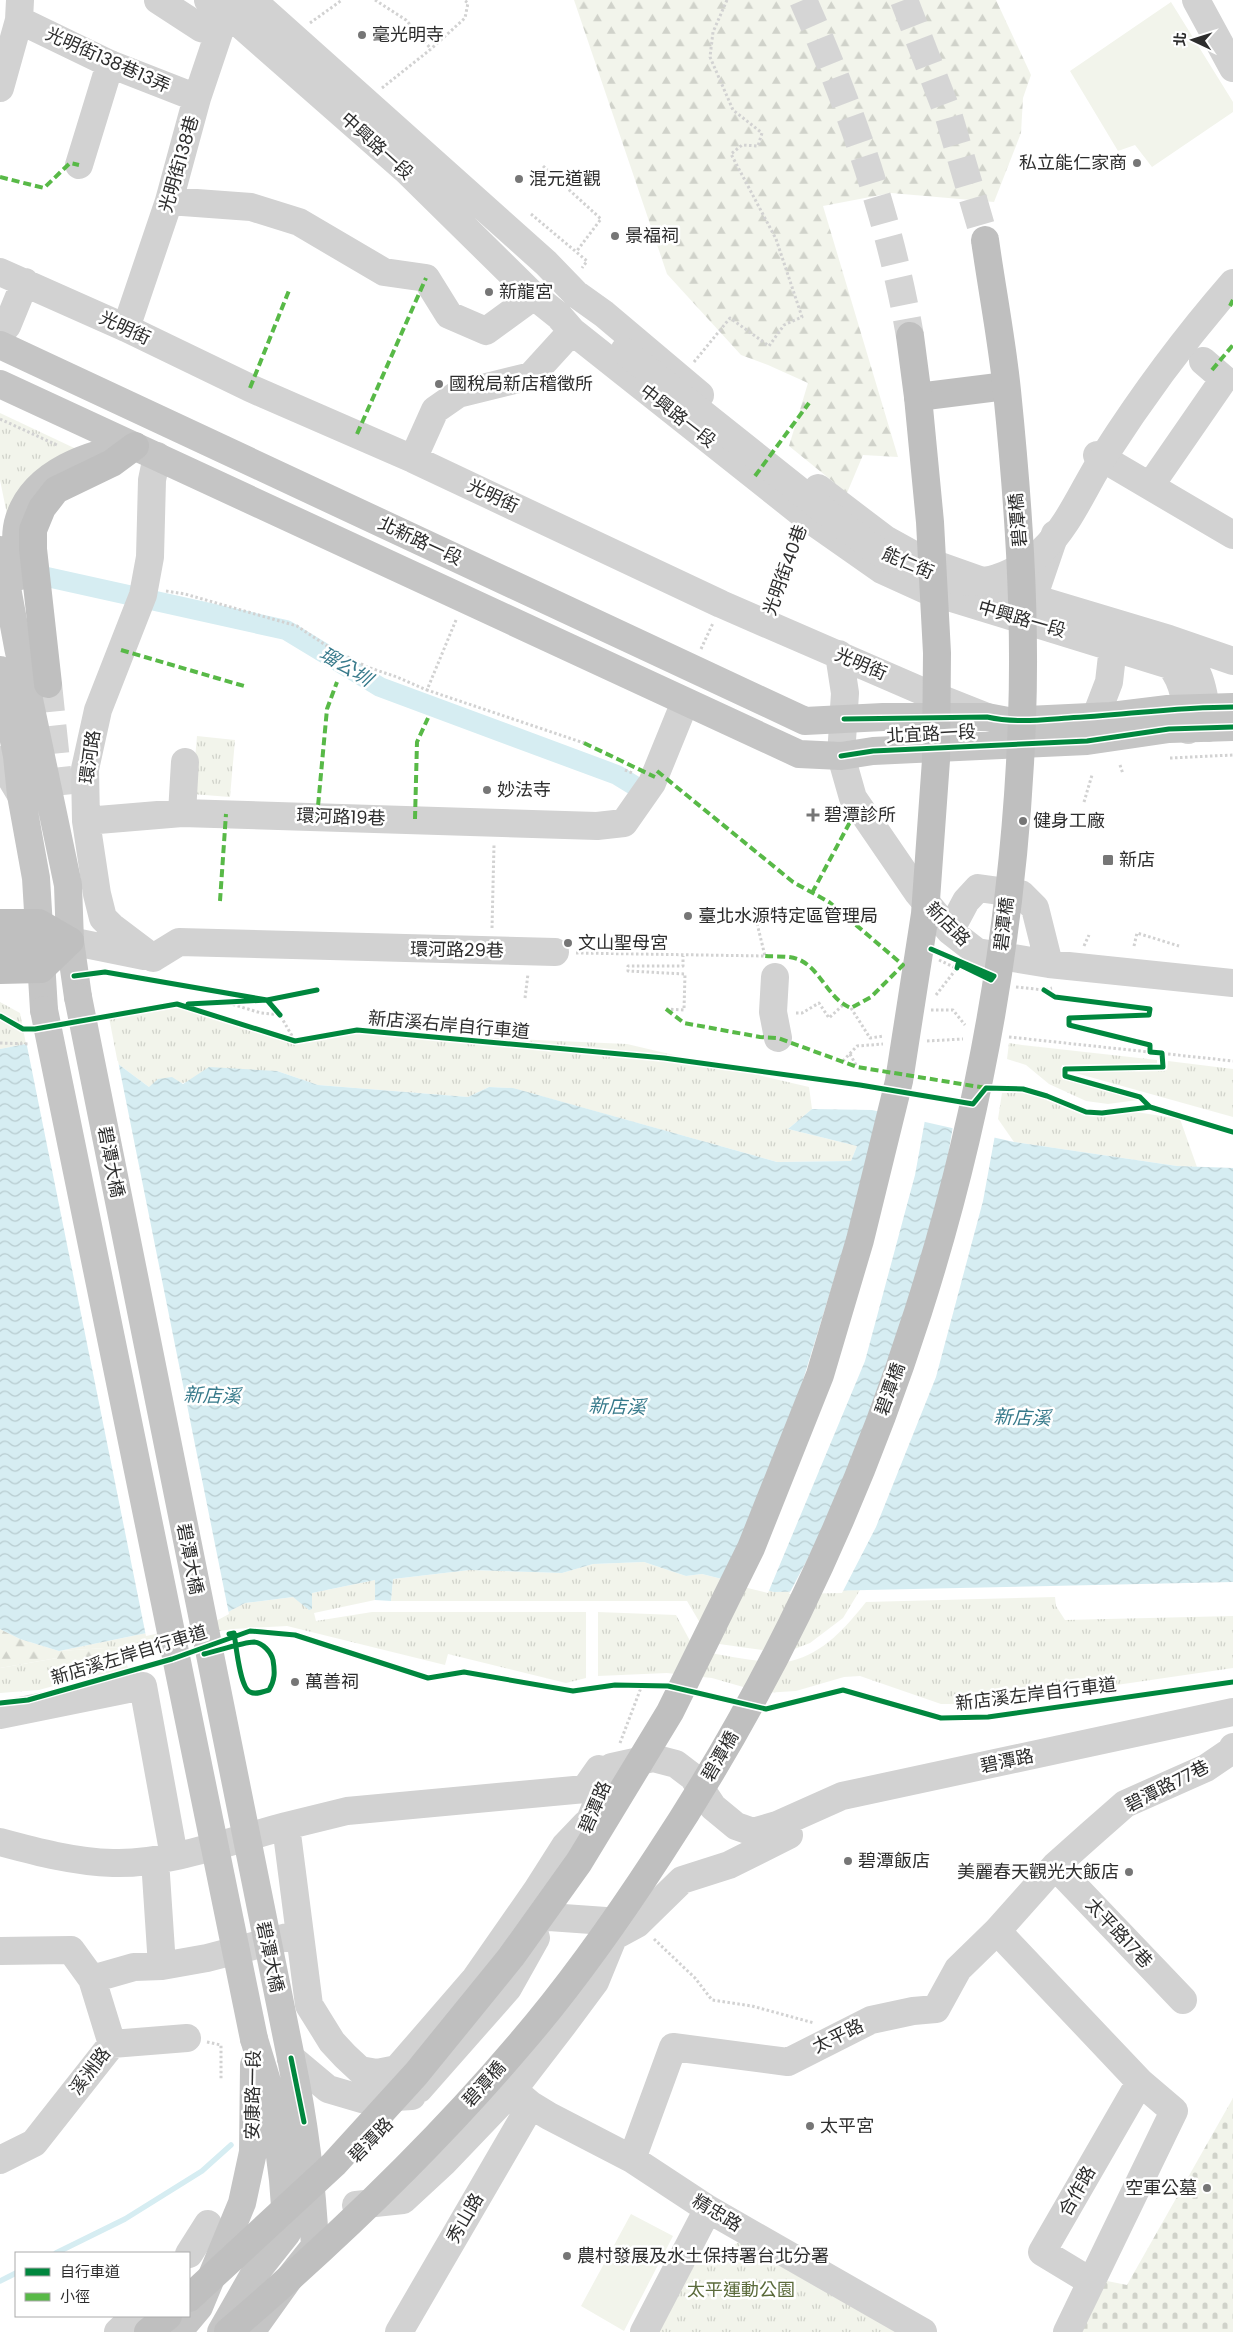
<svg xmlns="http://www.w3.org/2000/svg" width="1233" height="2332" font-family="Poppins,'Noto Sans TC',sans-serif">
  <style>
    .grass { fill: url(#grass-tufts) }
    .forest { fill: url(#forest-firs) }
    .cemetery { fill: url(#cemetery-stones) }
    .garden { fill: #f2f4eb }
    .water { fill: url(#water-waves) }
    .pier { fill: #fff }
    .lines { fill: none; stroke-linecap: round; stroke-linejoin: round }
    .stream { stroke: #d6edf2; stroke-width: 5.5 }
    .canal { stroke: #d6edf2; stroke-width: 20 }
    .highway-tunnel { stroke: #d5d5d5; stroke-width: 28; stroke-dasharray: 28 14; stroke-linecap: butt }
    .path { stroke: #d2d2d2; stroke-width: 3; stroke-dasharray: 2.5 2.5; stroke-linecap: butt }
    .minor { stroke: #d2d2d2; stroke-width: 28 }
    .major { stroke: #c5c5c5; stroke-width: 28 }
    .highway { stroke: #bfbfbf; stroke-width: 28 }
    .minor-bridge { stroke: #d2d2d2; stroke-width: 28 }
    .major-bridge { stroke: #c5c5c5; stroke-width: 28 }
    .highway-bridge { stroke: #bfbfbf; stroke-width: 28 }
    .quiet { stroke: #58b947; stroke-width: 4; stroke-dasharray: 8 4; stroke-linecap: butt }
    .cycleway-casing { stroke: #fff; stroke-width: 8 }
    .cycleway { stroke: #00873e; stroke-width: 5 }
    .poi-dot { fill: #767676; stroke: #fff; stroke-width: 2 }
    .labels { text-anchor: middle; stroke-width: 5; stroke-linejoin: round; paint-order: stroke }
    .poi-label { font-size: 18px; fill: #2d2d2d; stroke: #fff; text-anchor: start }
    .street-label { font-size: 18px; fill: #2d2d2d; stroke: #fff }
    .park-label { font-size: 18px; fill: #5a6a3a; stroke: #fff }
    .water-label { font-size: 19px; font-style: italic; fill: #377a8b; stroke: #fff }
  </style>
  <defs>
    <pattern id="grass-tufts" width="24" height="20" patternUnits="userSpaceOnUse" patternTransform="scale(1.25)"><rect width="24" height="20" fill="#f2f4eb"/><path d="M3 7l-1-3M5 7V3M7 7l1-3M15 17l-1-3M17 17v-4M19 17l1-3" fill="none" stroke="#d0d2ca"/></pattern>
    <pattern id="forest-firs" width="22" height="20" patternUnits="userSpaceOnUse" patternTransform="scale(1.25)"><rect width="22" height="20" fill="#f2f4eb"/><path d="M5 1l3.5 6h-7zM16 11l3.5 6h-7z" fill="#d0d2ca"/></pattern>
    <pattern id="cemetery-stones" width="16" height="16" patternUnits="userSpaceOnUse" patternTransform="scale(1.25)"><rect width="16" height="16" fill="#f2f4eb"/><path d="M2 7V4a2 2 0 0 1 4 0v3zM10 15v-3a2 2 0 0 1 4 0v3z" fill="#d0d2ca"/></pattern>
    <pattern id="water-waves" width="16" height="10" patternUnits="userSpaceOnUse" patternTransform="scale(1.25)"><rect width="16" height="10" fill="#d6edf2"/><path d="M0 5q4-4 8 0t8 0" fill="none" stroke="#b8ccd0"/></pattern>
  </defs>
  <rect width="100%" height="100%" fill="#fff"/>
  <path class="grass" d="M0,413l89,42 -80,69 -9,-44z
    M197,736l38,4 -5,57 -38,-3z
    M0,1002l20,11 6,31 -26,5z
    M175,1007l124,34 27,-1 6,-9 295,13 182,43 3,22 -24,20 69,17 -6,15 -74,1 -265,-74 -23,-1 -21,10 -150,-12 -41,-14 -128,16 -31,-23 -10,-52z
    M1009,1043l13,2 135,15v3l-95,2 -1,13 77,22 -30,4 -22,-3 -37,-17 -23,-19 -19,-6z
    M1168,1061l65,8v48l-161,-45 95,-2z
    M1002,1093h21l23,6 38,14 20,3 26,-5 50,8 17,48 -20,-1 -163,-24 -16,-23z
    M644,1562l42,14 16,-2 72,18 86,-2 -17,28 -33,25 -26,10 -72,-10 -25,-42h-296l2,-22 77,-9 92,3 31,-9z
    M375,1580v20l-61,13 2,8 56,-9h214v66l-20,5 -118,-29 -3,11 -158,-39 -54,3 -112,18 -62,4 156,-32 30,-16 48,-6 19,12v-16z
    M1055,1597l1,9 9,14 168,-4v52l-144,21 -125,15h-23l-81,-28 -16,1 -48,14 -32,2 -52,-15 -45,-5 -69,3v-64l78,3 19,35c22,4 77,16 96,11 33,-8 55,-34 75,-59z
    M57,1658v27l-18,5 -39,3v-25z
    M743,2240l155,92h-240l32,-64z"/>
  <path class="forest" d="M574,0h422l35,75 -8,23 -2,35 -27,69 -103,-9 -68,13 75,251 -35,-2 -16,38 -58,-47 19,-63 -40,-18 -27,-10 -74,-81z
    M0,1629l20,10 39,12 62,-4 7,21 -71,17v-27l-57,10z"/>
  <path class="cemetery" d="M1233,2098v234h-160l24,-53 30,6z"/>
  <path class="garden" d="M1171,2l62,100v10l-81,55 -17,-22 -17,6 -48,-80z
    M631,2214l42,22 -49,95 -43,-25z"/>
  <path class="water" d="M26,1044l92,20 31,23 9,-8 14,-2 11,7 26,-17 68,4 41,14 150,12 21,-10 24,1 264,74 74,-1 6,-15 -69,-17 24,-20 60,1 142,32 163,24 56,2v414l-459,10 -72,-18 -16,2 -42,-14 -51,2 -31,9 -92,-3 -77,9 -2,22 -16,-1v-20l-63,13v16l-3,1 -16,-13 -48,6 -30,16 -156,32 -39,-12 -20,-10v-580z"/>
  <path class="pier" d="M26,1041l92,20 111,553 -13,7 -70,15z
    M879,1109l46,11 -10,55 -50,186 -97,232 -45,-11 68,-163 71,-230z
    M953,1126l42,9 -12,66 -47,176 -60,150 -34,66 -53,1 27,-51 77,-179 52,-191z"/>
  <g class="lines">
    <path class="stream" d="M56,2253l69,-34 77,-48 29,-26
      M0,2281l16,-8"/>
    <path class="canal" d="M47,577l239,53 94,57 237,88 18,11"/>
    <path class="highway-tunnel" d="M803,0c48,108 87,220 107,336
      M904,0l45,117 36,123
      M48,684l12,115"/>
    <path class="path" d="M375,0l31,20 25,29
      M310,23l32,-23
      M382,88l49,-39 34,-31 3,-15 -4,-3
      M543,166l58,53 -25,33
      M531,214l56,47 -5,7
      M694,362l36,-44 39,28 15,-21 18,-8 -26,-78 -45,-85 11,-9 16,1 4,-13 -29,-23 -23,-53 3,-25 14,-32
      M0,419l59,27
      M166,591l19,3 112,32 30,20 40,21 30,10 30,13
      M773,602l24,-64
      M456,620l-29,70 157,53
      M701,649l12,-26
      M1170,758l63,-3
      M1120,765l3,9
      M625,770l7,3
      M1084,802l8,-27
      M492,928l2,-83
      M1084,946l5,-11
      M1134,946l3,-13 42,13
      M576,953l189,3 -12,-49
      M939,960l21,10
      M1016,987l28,3 8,-2
      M1045,990l10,7 95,12 -1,6 -80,3v7l81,20v7
      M936,995l21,-27
      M525,998l3,-24
      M228,1003l33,10 19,2 15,26
      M851,1008l19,30 14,-2
      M666,1009l18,1 1,-36 -57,-3v-5h55v-10
      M931,1010h22l12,15
      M796,1013h6l17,-10 10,15 14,-13
      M1009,1037l224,24
      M927,1041l36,-2
      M0,1043l29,1
      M850,1054l7,13
      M843,1061l14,-15 26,-2
      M846,1083l29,4
      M998,1088l25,1 24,7 39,16 16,1 48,-6 83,25
      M919,1095l33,5
      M1150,1107l-10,-10 -75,-21v-7l98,-2 -1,-14
      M620,1743l22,-58
      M654,1939l41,39 17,22 40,6 62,17
      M207,2042l14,3v35"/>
    <path class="minor" d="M158,0l43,28 17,5
      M208,0l17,11 182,160 127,125 25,20 13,15 233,185 77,54 44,20 244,75c15,18 17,42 18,65
      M252,0l294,263 30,31 28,20 96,81
      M1196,0l37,68
      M19,20l91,44 87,34
      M0,88l19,-68 1,-20
      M79,165l31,-101
      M169,201l82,6 48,15 85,50 42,6 23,37 37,16 48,-35
      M0,272l126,56 124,60 163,71 308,145 203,88 63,25
      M126,328l43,-127 28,-103 33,-98
      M0,332l7,-6 18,-44
      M1097,455l136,80
      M413,459l22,-49 23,-16 73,-18 41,-45
      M1150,486l74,-107 -21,-18
      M818,488l67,51 38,21 96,34 150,45 64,22
      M1027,616l28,-82
      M1171,641c31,23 33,51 37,87
      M839,654l6,39 -4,63 12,42 65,95 32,38 27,21 72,12 184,19
      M1096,716l13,-34 4,-35
      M0,760l21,35
      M182,813l3,-51
      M86,821l96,-8 415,13 27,-3 28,-40 33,-81
      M950,931l16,-30 12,-13 43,6 14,14 14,56
      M70,941l74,15
      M153,958l-41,-31 -9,-9 -6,-24 -11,-73 -1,-52 13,-59 45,-115 7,-38 2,-77 5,-24
      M153,958l26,-16 376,10
      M775,977l-2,35 5,26
      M0,1715l143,-29 31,170
      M286,1826l61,-15 238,-22 14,-20
      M0,1842c37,10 75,20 113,21 54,2 120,-23 173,-37l23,179 23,37 13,14 15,14 17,3 20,-4 78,-90 62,-89 28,-44 21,-22
      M579,1847l33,-80 41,-9 23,6 17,13 20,30 23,19 17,6 24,-7 65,-29 391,-84
      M1055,1866l128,134
      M520,1924l29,-7 85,6
      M997,1931l143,151 34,29 -107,221
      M0,1951l71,-1 21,29
      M596,1952l17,-15 24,-13 45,-44 47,-15 60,-30
      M162,1966l45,-8 84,-22
      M112,2044l75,-6
      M291,2058l37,31 34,10 50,-3
      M419,2089l89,-101 28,-50
      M513,2090l18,15 18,11 83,43 76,50 215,123
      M632,2159l41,-112 115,15 83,-42 42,-9 23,-2 22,-40 39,-38 58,-65 37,-33 33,-29 81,-36 25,-17 2,-4
      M0,2160l34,-17 78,-99 -20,-65 42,-12 28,-1 -7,-106
      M356,2205l47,-5 40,-37 70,-73 50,-65 32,-43 18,-44
      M189,2254l19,-30
      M1090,2281l-48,-29 98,-170
      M118,2332l17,-16
      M399,2332l132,-227
      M644,2332l64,-123"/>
    <path class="major" d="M0,345l805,376 78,-4h104l21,4 103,-5 57,-7 65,-2
      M0,384l799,370 42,2 32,-5 214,-10 82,-12 64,-2
      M0,550l18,97 50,238 2,56 8,56
      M20,576c-2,-18 -7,-39 -1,-57 15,-48 72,-66 116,-73
      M0,670l17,86 4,39 15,83 8,132
      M178,2332l21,-25 43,-104 11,-51 1,-87
      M221,2332l32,-56 34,-43 -4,-53 -10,-79 -19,-62
      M251,2332l40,-56 24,-30c-3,-64 -11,-126 -24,-188"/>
    <path class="highway" d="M918,397l88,-11
      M48,684l-15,-135v-19l9,-22 14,-18 56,-27 23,-17
      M0,923h39l31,18
      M0,943l70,-2
      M0,970l41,-1 29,-28
      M148,2332l20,-16"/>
    <path class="minor-bridge" d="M624,351l221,176c12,9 24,19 37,27 27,18 84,35 115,24 18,-6 32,-15 45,-27 27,-25 42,-64 62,-95 39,-61 82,-119 129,-173"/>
    <path class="major-bridge" d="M78,997l213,1061
      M44,1010l210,1029"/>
    <path class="highway-bridge" d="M189,2298l145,-134 82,-90 95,-117 68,-95 91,-150 81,-164 69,-173 40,-135 39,-159 26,-167 11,-154 1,-107 -7,-131 -12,-125 -8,-61
      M228,2332c104,-89 203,-183 292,-288 51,-59 96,-123 139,-189 221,-335 349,-735 363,-1136 4,-109 -4,-219 -15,-328 -5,-50 -15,-101 -22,-151"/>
    <path class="quiet" d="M0,177l44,11 26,-25 9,2
      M1230,306l3,-6
      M1212,370l21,-25
      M250,388l40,-100
      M357,434l69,-156
      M755,476l54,-73
      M121,650l123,36
      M584,743l71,34
      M657,771l136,111 36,20 74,63 -32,32 -20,11c-23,-9 -29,-37 -51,-48 -11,-5 -24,-3 -35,-4
      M317,817l10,-108 10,-27
      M415,819l2,-77 11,-24
      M812,893l38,-71
      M220,901l6,-87
      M666,1009l18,14 76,14 18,1 79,29 129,21"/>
    <defs>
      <path id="cycleway" d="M844,719l143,-2c27,6 53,3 81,1 55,-3 110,-11 165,-11
        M841,756l32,-5 214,-10 82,-12 64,-2
        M931,949l63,27 -3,4 -33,-16 -1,4
        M74,976l31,-4 162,28 13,15
        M1044,990l11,7 95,12 -1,6 -80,3v7l81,20v7l12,1 1,14 -98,2v7l75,21 10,10
        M188,1004l79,-4 50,-10
        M0,1016l23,13h12l142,-25 118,37 62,-11 307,28 196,27 113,19 13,-16 37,1 24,7 39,16 16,1 48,-6 83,25
        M204,1654c13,-3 40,-12 50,-12 9,1 17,10 19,18 2,12 2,20 -4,30 -7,2 -13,5 -19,2 -10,-4 -14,-47 -16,-59l-5,1
        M0,1703l28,-3 144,-41 78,-28 45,4 133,43 36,-6 109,19 42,-6 53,1 98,23 77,-19 98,28 47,-1 245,-35
        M291,2058l13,64"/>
    </defs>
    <use href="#cycleway" class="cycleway-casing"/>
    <use href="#cycleway" class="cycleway"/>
  </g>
  <g class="poi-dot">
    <circle cx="362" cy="35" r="5"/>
    <circle cx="1137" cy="163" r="5"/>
    <circle cx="519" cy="179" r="5"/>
    <circle cx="615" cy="236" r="5"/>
    <circle cx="489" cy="292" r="5"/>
    <circle cx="439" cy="384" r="5"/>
    <circle cx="487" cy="790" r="5"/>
    <path d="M810.5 807.5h5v5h5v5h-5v5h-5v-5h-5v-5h5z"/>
    <circle cx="1023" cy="821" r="5"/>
    <rect x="1102" y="854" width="12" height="12" rx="2.5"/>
    <circle cx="688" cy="916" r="5"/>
    <circle cx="568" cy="943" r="5"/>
    <circle cx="295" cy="1682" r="5"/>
    <circle cx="848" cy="1861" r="5"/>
    <circle cx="1129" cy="1872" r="5"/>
    <circle cx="810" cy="2126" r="5"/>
    <circle cx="1207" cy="2188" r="5"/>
    <circle cx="567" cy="2256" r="5"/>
  </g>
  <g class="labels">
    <g class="poi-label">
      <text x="372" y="41">毫光明寺</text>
      <text x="1127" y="169" text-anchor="end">私立能仁家商</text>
      <text x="529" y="185">混元道觀</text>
      <text x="625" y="242">景福祠</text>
      <text x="499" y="298">新龍宮</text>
      <text x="449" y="390">國稅局新店稽徵所</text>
      <text x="497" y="796">妙法寺</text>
      <text x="824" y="821">碧潭診所</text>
      <text x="1033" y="827">健身工廠</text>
      <text x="1119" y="866">新店</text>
      <text x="698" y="922">臺北水源特定區管理局</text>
      <text x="578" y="949">文山聖母宮</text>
      <text x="305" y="1688">萬善祠</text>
      <text x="858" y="1867">碧潭飯店</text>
      <text x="1119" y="1878" text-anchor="end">美麗春天觀光大飯店</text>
      <text x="820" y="2132">太平宮</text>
      <text x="1197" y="2194" text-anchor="end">空軍公墓</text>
      <text x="577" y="2262">農村發展及水土保持署台北分署</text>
    </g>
    <g class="street-label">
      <text transform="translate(108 60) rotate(24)" y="6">光明街138巷13弄</text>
      <text transform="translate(377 146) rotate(42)" y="6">中興路一段</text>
      <text transform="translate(179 164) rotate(-74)" y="6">光明街138巷</text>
      <text transform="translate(125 328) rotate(25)" y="6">光明街</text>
      <text transform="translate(678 416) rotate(38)" y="6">中興路一段</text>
      <text transform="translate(493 496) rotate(25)" y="6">光明街</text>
      <text transform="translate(1018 520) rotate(-95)" y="6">碧潭橋</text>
      <text transform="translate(420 541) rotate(25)" y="6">北新路一段</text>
      <text transform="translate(908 563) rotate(23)" y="6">能仁街</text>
      <text transform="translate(785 570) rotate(-70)" y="6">光明街40巷</text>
      <text transform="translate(1022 619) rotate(16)" y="6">中興路一段</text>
      <text transform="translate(861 664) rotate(23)" y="6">光明街</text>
      <text transform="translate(931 734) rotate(-3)" y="6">北宜路一段</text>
      <text transform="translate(90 757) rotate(-82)" y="6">環河路</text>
      <text transform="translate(341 817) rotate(2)" y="6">環河路19巷</text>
      <text transform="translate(948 924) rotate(45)" y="6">新店路</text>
      <text transform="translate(1004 924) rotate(-83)" y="6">碧潭橋</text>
      <text transform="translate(457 950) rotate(1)" y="6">環河路29巷</text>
      <text transform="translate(449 1025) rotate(5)" y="6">新店溪右岸自行車道</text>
      <text transform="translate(111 1162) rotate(79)" y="6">碧潭大橋</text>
      <text transform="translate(890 1389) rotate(-70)" y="6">碧潭橋</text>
      <text transform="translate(190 1559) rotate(79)" y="6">碧潭大橋</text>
      <text transform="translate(129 1655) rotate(-17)" y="6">新店溪左岸自行車道</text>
      <text transform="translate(1036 1694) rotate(-7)" y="6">新店溪左岸自行車道</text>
      <text transform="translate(720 1756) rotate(-60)" y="6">碧潭橋</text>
      <text transform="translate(1007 1761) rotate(-12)" y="6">碧潭路</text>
      <text transform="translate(1167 1786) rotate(-27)" y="6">碧潭路77巷</text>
      <text transform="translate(595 1807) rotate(-67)" y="6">碧潭路</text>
      <text transform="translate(1119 1933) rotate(47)" y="6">太平路17巷</text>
      <text transform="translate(270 1957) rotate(78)" y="6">碧潭大橋</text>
      <text transform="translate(838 2036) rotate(-26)" y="6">太平路</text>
      <text transform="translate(90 2071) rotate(-53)" y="6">溪洲路</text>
      <text transform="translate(484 2084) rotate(-48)" y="6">碧潭橋</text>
      <text transform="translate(253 2095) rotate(-89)" y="6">安康路一段</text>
      <text transform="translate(371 2140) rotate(-46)" y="6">碧潭路</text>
      <text transform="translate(1077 2191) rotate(-60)" y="6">合作路</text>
      <text transform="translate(717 2213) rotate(31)" y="6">精忠路</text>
      <text transform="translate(465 2218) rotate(-60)" y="6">秀山路</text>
    </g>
    <g class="park-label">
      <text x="741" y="2296">太平運動公園</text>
    </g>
    <g class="water-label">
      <text transform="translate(346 666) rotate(31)" y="7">瑠公圳</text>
      <text transform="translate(212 1395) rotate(2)" y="7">新店溪</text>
      <text transform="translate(617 1406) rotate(2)" y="7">新店溪</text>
      <text transform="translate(1022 1417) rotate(2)" y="7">新店溪</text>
    </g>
  </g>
  <rect x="15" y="2252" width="175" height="65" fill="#ffffff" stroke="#ababab"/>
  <rect x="25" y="2268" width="25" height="8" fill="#00873e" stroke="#ababab"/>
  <text x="60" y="2277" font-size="15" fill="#2d2d2d">自行車道</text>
  <rect x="25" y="2293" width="25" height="8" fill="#58b947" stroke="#ababab"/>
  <text x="60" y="2302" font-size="15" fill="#2d2d2d">小徑</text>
  <g transform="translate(1193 40) rotate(274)" stroke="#ffffff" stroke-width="4" paint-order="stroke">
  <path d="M0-4L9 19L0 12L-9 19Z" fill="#2d2d2d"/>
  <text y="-8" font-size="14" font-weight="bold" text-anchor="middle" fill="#2d2d2d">北</text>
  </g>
</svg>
